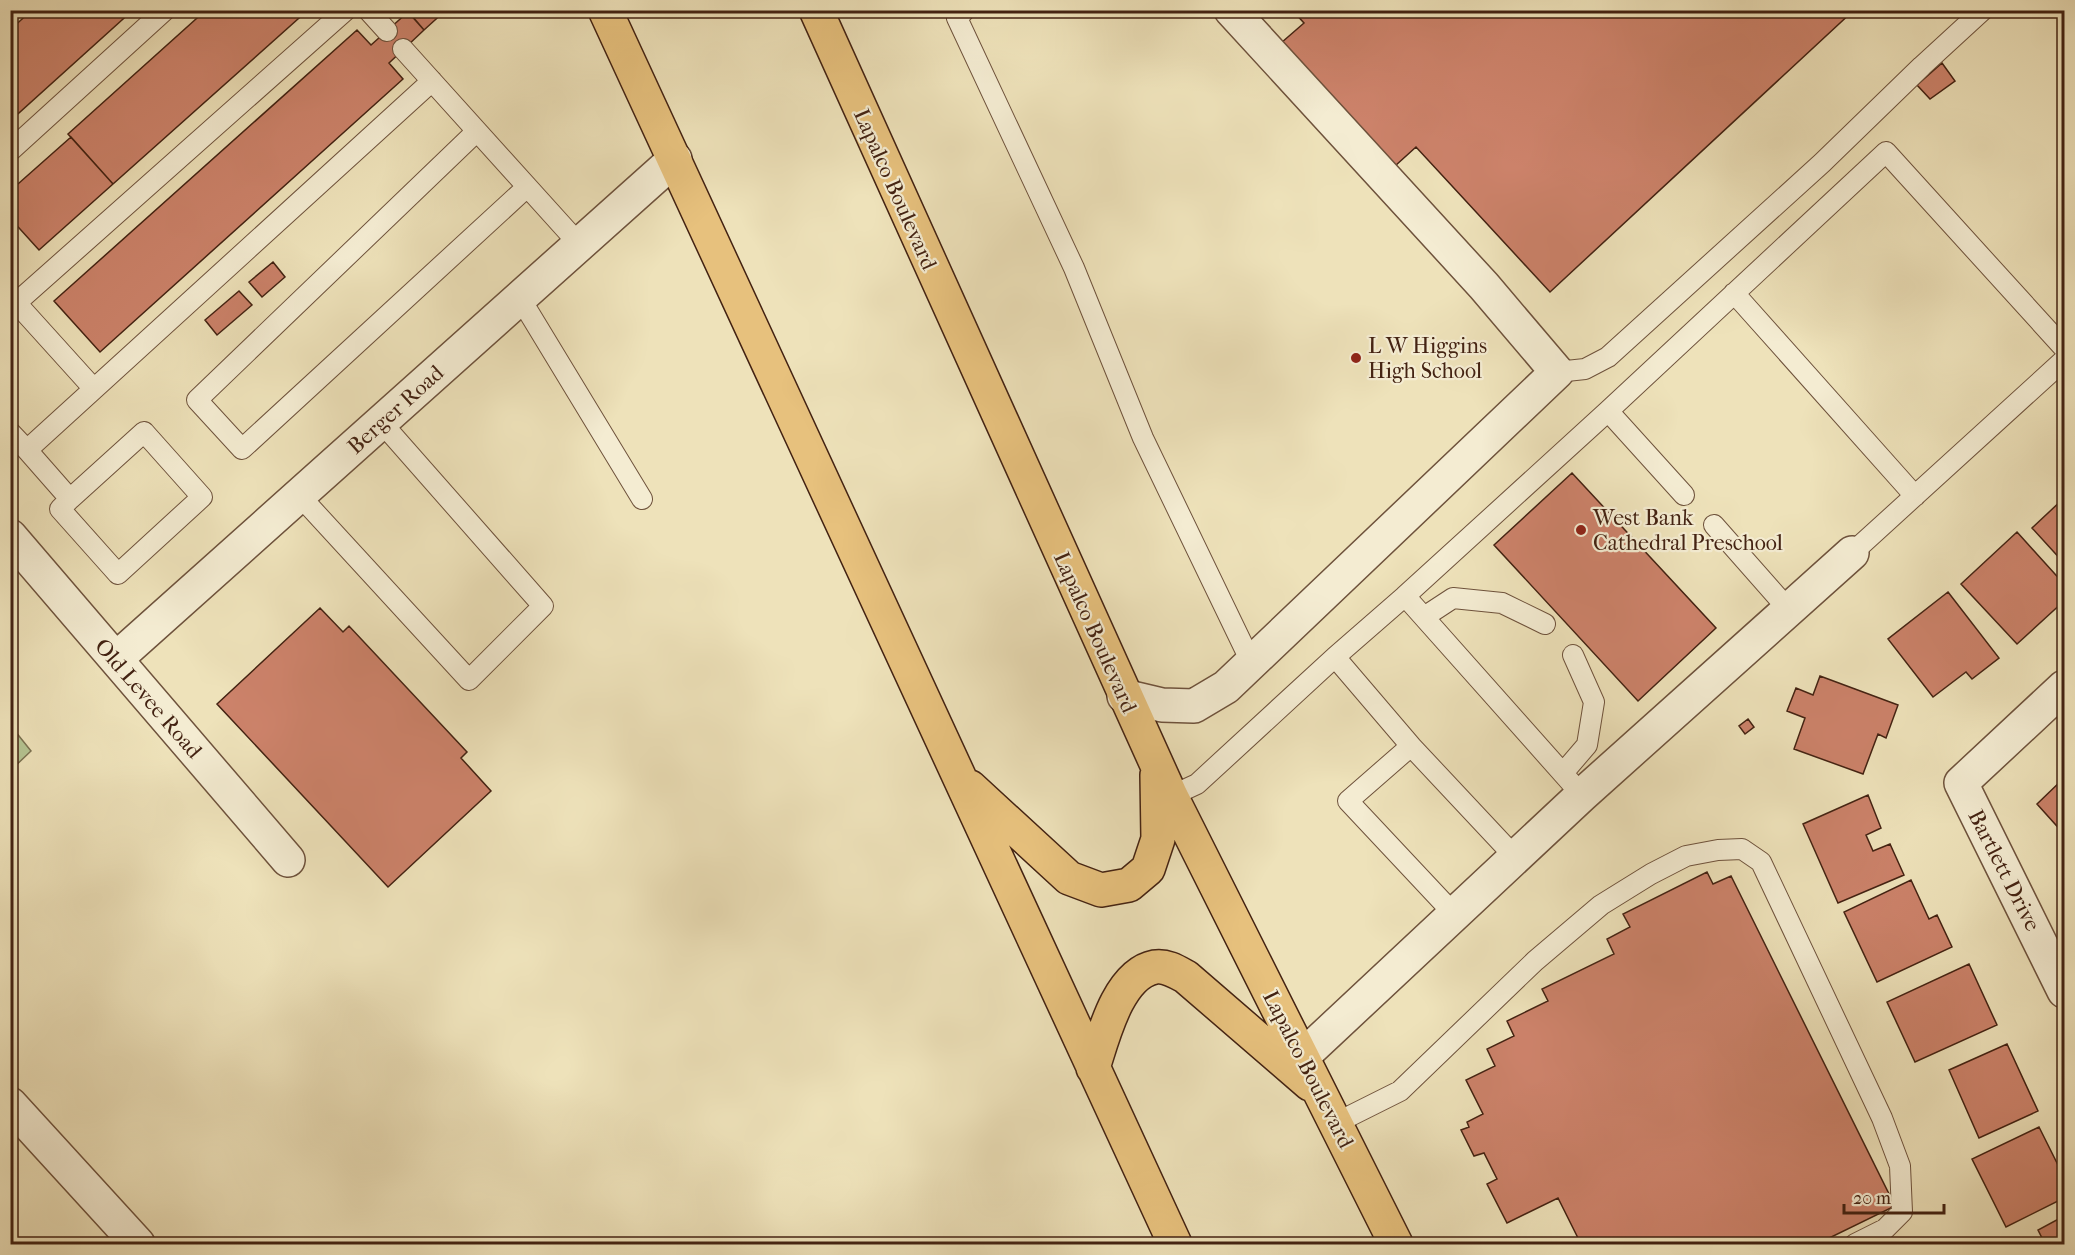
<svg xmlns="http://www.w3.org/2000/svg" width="2075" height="1255" font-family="'IM FELL French Canon',serif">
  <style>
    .green { fill: #b5c492; stroke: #7c7352; stroke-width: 1.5 }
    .building { fill: #cc826a; stroke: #432212; stroke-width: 1.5 }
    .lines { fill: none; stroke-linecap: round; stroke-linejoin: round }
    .lane-casing { stroke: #6e523c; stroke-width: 22 }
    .street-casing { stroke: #6e523c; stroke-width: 36 }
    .primary-casing { stroke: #432212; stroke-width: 36 }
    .lane { stroke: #f4ecd2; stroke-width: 20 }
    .street { stroke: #f4ecd2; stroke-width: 33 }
    .primary { stroke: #e7c17d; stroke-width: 33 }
    .poi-dot { fill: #8f2418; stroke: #f4ecd2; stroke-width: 2 }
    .labels { text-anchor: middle; stroke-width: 4.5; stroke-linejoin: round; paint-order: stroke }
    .street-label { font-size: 22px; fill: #432212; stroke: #f4ecd2 }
    .poi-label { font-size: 22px; fill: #432212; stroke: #f4ecd2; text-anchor: start }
  </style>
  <rect width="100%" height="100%" fill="#eee2ba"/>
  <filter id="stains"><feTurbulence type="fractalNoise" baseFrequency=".00333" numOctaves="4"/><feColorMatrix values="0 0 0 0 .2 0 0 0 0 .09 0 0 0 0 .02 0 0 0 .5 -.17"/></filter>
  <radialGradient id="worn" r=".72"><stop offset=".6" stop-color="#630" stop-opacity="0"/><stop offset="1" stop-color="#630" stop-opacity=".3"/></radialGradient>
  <path class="green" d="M11,726l20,25 -20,19h-1z"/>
  <path class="building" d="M32,10h101l-123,111v-91z
    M206,10h102l-195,174 -45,-50z
    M407,10h39l-22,20z
    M1292,10h228l2,2 2,-2h330l-304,282 -134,-145 -21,19 -114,-123 23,-20z
    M408,12l16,18 -35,33 14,16 -303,273 -46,-51 303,-271 14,15z
    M1942,63l13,18 -25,18 -13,-14z
    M71,137l42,47 -74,66 -29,-32v-27z
    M273,262l12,15 -23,20 -13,-15z
    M239,291l13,14 -35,30 -12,-15z
    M1572,473l144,155 -78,73 -144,-156z
    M2064,498v65l-32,-35z
    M2017,532l47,52v17l-47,43 -56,-60z
    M1948,592l51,66 -27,21 -6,-7 -33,25 -45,-58z
    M320,608l23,24 6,-6 118,126 -6,6 30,33 -103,96 -171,-183z
    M1820,676l78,29 -12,33 -8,-4 -15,40 -69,-25 11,-31 -18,-7 9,-23 17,7z
    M1748,719l6,8 -9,7 -6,-8z
    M2064,778v56l-27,-30z
    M1868,795l13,33 -15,7 7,16 17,-7 14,31 -66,28 -35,-79z
    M1707,872l6,12 18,-8 164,330 -78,38h-236l-23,-46 -51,25 -20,-39 10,-5 -13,-26 -10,3 -13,-26 8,-3 -2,-5 16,-8 -17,-34 29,-14 -8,-17 27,-13 -7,-15 41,-20 -6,-12 72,-35 -7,-15 23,-12 -7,-13z
    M1911,880l18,39 8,-4 15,32 -75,35 -33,-70z
    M1969,964l28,61 -82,37 -28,-60z
    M2007,1044l31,67 -59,27 -30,-68z
    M2039,1127l19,38 6,-3v36l-58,29 -34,-68z
    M2064,1216v28h-29l8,-4 -5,-10z"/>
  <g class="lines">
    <defs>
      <path id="lane" d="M368,10l19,21
        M965,10l-8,8 117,250 69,170 109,226
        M403,49l176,195
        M477,131l-280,269 45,49 285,-262
        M10,151l155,-141
        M1734,293l181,203
        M10,296l84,93
        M520,298l122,201
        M16,303l330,-293
        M1557,372l28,-3 23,-12 214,-194 100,-97 61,-56
        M1608,411l76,84
        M10,432l17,18 405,-369
        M27,450l43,49 74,-67 58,65 -84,77 -58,-65 10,-10
        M299,495l170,185 74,-74 -162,-184
        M1714,525l75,85
        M1852,553l212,-193
        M1405,596l203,-185 278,-259 178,196
        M1424,617l29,-19 49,5 43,21
        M1335,657l70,-61 177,199
        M1563,773l24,-28 7,-43 -21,-47
        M1171,796l26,-12 138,-127 76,89
        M1454,914l-106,-113 63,-55 104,111
        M1336,1123l64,-32 135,-130 66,-56 50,-31 35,-18 32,-6 24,-1 19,13 121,256 18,48 2,46 -17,17 -30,15"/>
      <path id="street" d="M10,536l278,324
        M116,659l559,-500
        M2064,687l-103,96 103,208
        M1124,696l38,9 32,1 32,-19 331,-315 -73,-86 -253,-276
        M1303,1056l279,-261 270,-242
        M10,1104l128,140"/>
      <path id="primary" d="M605,10l570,1234
        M816,10l355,786 225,448
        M970,787l99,91 32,12 28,-5 19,-16 10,-30 -1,-64
        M1093,1068c10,-31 25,-94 62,-101 11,-2 22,5 31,10l124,107"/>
    </defs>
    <use href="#lane" class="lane-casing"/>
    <use href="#street" class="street-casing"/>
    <use href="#primary" class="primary-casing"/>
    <use href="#lane" class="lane"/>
    <use href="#street" class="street"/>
    <use href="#primary" class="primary"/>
  </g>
  <g class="poi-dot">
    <circle cx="1356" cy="358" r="6"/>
    <circle cx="1581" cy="530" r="6"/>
  </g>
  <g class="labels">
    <g class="street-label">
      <text transform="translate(896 189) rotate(66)" y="8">Lapalco Boulevard</text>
      <text transform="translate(395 409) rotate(-42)" y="8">Berger Road</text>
      <text transform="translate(1096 632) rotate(66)" y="8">Lapalco Boulevard</text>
      <text transform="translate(149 698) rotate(49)" y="8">Old Levee Road</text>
      <text transform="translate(2005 870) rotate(63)" y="8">Bartlett Drive</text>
      <text transform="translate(1309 1069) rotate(63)" y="8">Lapalco Boulevard</text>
    </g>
    <g class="poi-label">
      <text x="1368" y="353">L W Higgins<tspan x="1368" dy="25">High School</tspan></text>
      <text x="1593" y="525">West Bank<tspan x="1593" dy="25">Cathedral Preschool</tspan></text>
    </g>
  </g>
  <rect width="2075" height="1255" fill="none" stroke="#eee2ba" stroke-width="36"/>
  <rect x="12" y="12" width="2051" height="1231" fill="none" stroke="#432212" stroke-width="3"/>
  <rect x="18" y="18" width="2039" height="1219" fill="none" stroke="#432212" stroke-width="1.5"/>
  <path d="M1844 1204v9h100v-9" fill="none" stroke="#432212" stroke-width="3"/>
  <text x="1853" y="1204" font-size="18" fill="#432212" stroke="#f4ecd2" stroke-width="4.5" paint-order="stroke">20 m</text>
  <rect width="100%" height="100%" filter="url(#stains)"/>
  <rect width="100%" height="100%" fill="url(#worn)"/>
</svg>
